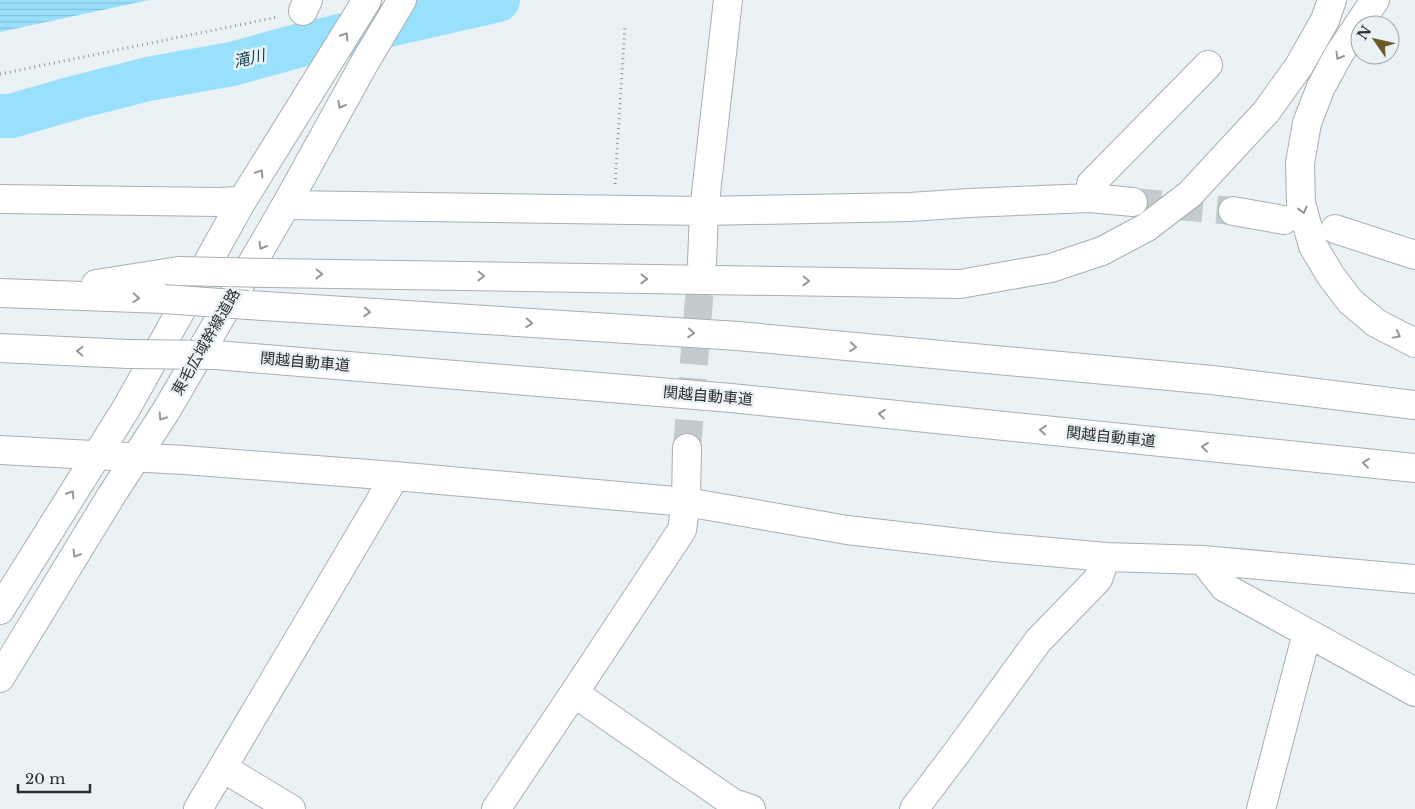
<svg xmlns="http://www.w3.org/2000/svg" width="1415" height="809" font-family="'Libre Baskerville','Noto Sans JP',serif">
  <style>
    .water { fill: url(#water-rules) }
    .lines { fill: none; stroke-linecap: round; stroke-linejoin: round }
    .river { stroke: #99e0fd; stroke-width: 44 }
    .minor-tunnel { stroke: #c4cbce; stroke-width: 28; stroke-dasharray: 28 14; stroke-linecap: butt }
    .minor-casing { stroke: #a7afb2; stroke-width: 30 }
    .highway-casing { stroke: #a7afb2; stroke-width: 30 }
    .path { stroke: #919799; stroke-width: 3; stroke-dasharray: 1 4; stroke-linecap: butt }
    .minor { stroke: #fff; stroke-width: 28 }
    .highway { stroke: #fff; stroke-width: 28 }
    .highway-bridge-casing { stroke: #a7afb2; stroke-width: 30; stroke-linecap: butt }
    .highway-bridge { stroke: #fff; stroke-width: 28 }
    .oneway { stroke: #959697 }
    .labels { text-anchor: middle; stroke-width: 5; stroke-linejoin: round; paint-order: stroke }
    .street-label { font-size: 15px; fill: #2b2e2f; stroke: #eaf2f6 }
    .water-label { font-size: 16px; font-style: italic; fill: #1a4453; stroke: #eaf2f6 }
  </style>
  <defs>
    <pattern id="water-rules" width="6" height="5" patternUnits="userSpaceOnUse" patternTransform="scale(1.25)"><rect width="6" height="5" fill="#99e0fd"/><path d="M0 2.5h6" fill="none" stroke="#84c0d9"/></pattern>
  </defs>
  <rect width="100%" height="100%" fill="#eaf2f6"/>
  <path class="water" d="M0,0h149l-149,32z"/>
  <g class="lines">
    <path class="river" d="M0,116h11l66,-19 71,-18 84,-15 69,-19 197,-45"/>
    <path class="minor-tunnel" d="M1133,202l100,9
      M687,448l15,-186"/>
    <defs>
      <path id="minor" d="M303,11l5,-11
        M1090,198l1,-14 117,-119
        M0,199l218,3 24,-1
        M286,205l418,6 206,-4 59,-4 121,-5 43,4
        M1233,211l51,9
        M1335,229l80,26
        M702,262l2,-51 24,-211
        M0,450l184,10 211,16 291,26 161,28 148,17 111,10 97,3 212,19
        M1203,560l21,27 191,105
        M574,693l159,110 18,6
        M223,768l68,41
        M198,809l197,-333
        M496,809l78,-116 108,-163 4,-28 1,-54
        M914,809l44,-58 80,-110 60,-62 8,-22
        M1261,809l46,-176"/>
      <path id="highway" d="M1375,0l-36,54 -18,33 -14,36 -7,40 1,40 12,43 18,30 19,25 26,22 39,20
        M270,273l690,11 91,-16 51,-17 45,-24 43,-33 76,-82 33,-46 26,-46 7,-20
        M96,284l83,-13
        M0,293l164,6
        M248,305l490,31 474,44 203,25
        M0,348l129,6
        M216,355l515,43 684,70
        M0,610l127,-203 115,-206 125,-201
        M0,678l111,-182 55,-85 120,-206 79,-143 37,-62"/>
    </defs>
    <use href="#minor" class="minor-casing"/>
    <use href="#highway" class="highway-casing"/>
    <path class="path" d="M0,74l278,-57
      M615,184l10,-159"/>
    <use href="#minor" class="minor"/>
    <use href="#highway" class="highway"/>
    <defs>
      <path id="highway-bridge" d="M179,271l91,2
        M164,299l84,6
        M129,354l87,1"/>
    </defs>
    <use href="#highway-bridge" class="highway-bridge-casing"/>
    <use href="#highway-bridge" class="highway-bridge"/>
  </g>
  <defs><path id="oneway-chevron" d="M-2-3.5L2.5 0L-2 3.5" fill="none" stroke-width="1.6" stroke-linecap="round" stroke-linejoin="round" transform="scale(1.25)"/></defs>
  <g class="oneway">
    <use href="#oneway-chevron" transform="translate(345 36) rotate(-58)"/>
    <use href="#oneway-chevron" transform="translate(1339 56) rotate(120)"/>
    <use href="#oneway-chevron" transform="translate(341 105) rotate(119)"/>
    <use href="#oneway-chevron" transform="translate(260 173) rotate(-58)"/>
    <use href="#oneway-chevron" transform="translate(1303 210) rotate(76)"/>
    <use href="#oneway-chevron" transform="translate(262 246) rotate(120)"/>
    <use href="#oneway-chevron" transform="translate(319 274) rotate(1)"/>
    <use href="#oneway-chevron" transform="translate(481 276) rotate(1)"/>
    <use href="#oneway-chevron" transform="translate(644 279) rotate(1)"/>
    <use href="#oneway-chevron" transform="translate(806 281) rotate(1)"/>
    <use href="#oneway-chevron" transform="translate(136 298) rotate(3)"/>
    <use href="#oneway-chevron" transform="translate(367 312) rotate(4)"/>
    <use href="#oneway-chevron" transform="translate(529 323) rotate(4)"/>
    <use href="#oneway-chevron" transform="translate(691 333) rotate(4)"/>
    <use href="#oneway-chevron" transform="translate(1397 335) rotate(29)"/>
    <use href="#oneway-chevron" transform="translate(853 347) rotate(5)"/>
    <use href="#oneway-chevron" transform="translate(80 351) rotate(-177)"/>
    <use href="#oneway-chevron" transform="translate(882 414) rotate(-174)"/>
    <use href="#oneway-chevron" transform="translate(162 417) rotate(123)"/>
    <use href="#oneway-chevron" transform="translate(1043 430) rotate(-174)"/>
    <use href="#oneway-chevron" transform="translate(1205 447) rotate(-174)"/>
    <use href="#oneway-chevron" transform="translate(1366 463) rotate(-174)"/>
    <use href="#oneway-chevron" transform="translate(71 494) rotate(-58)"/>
    <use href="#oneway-chevron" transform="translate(76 554) rotate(121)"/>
  </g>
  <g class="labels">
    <g class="street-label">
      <text transform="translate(206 342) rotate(-60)" y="5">東毛広域幹線道路</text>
      <text transform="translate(305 362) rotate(5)" y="5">関越自動車道</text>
      <text transform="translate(708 396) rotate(5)" y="5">関越自動車道</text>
      <text transform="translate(1111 437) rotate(6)" y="5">関越自動車道</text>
    </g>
    <g class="water-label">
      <text transform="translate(249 58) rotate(-13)" y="6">滝川</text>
    </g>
  </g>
  <g transform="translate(1375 40) rotate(304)"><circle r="24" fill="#eaf2f6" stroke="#9ea4a6"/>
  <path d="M0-4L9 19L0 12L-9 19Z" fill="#6f5a29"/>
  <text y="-8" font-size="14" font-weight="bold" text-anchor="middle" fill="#2b2e2f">N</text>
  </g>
  <path d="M18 784v8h72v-8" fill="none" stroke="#2b2e2f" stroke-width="2.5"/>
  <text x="25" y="784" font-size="15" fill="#2b2e2f" stroke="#eaf2f6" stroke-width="4" paint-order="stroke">20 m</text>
</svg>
